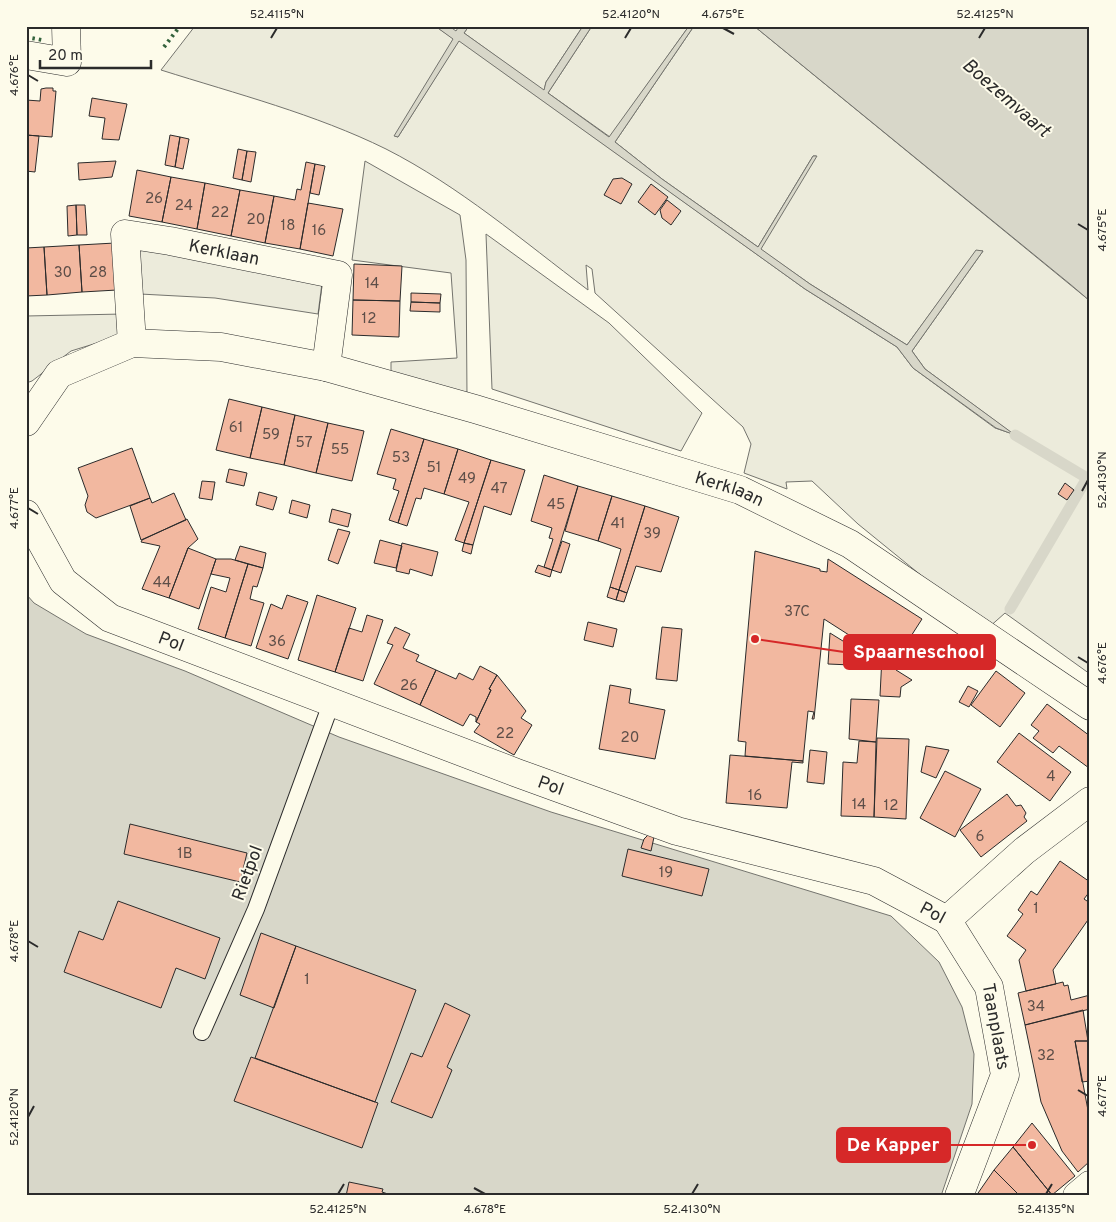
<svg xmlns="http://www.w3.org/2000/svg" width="1116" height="1222" font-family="Overpass,sans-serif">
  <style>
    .green { fill: #ecebdb; stroke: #74746e }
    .water { fill: #d8d7c9; stroke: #74746e }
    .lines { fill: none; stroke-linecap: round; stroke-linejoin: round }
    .stream { stroke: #d8d7c9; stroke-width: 11 }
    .building { fill: #f2b8a0; stroke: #2b2b2b }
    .service-casing { stroke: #2b2b2b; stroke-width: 18 }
    .minor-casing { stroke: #2b2b2b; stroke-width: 29 }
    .service { stroke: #fdfbea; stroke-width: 16 }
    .minor { stroke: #fdfbea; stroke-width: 28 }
    .hedge { stroke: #34623c; stroke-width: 4; stroke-dasharray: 2.5 4; stroke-linecap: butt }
    .ticks { fill: none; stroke: #2b2b2b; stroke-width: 2 }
    .labels { text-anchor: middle; stroke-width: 4; stroke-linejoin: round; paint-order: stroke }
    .number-label { font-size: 15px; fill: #5d4e48 }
    .street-label { font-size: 18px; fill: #2b2b2b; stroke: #fdfbea }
    .water-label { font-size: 19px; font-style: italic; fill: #2b2b2b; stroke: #fdfbea }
    .leader { fill: none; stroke: #d62828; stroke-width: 2 }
    .callout-dot { fill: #d62828; stroke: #fdfbea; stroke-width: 2 }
    .callout { fill: #d62828; stroke: #d62828; stroke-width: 2 }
    .callout-label { font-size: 19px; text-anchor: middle; font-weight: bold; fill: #fff }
    .neatline { fill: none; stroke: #2b2b2b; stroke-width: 2 }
    .ticks-label { font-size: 12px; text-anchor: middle; fill: #2b2b2b }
  </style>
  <rect width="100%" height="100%" fill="#fdfbea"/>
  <path class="green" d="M195,26h240l19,13 -59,97 3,1 61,-97 346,249 92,58 16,21 82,60 18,6 -88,-65 -13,-18 71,-100h-7l-69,94 -97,-61 -50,-35 56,-93h-3l-55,91 -96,-68 -47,-37 79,-116h60l336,275v373l-85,-61 -18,16 -129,-105 -46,-43 -26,1 1,7 -43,-16 7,-29 -8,-17 -148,-134 -3,-24 -6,-4 2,25c-65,-49 -129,-104 -202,-141 -71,-35 -149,-55 -225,-79z
    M469,26h114l-37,56 -2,9 -80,-58z
    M592,26h97l-79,111 -62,-44z
    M365,161l95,54 6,45 1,137 -76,-18v-17l66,-4 -6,-85 -99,-13z
    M486,234l123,89 93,90 -21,38 -189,-62z
    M139,248l183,35 -4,31 -103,-16 -75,-4z
    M123,314l3,20 -55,17 -39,30 -6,2v-67z"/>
  <path class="water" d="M435,26h14l7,5 3,-5h10l-5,7 80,57 2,-8 37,-56h9l-44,67 61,44 80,-111h5l-79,116 47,37 96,68 55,-91h4l-56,93 49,35 97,61 69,-95 7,1 -71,100 13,18 90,66 -19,-7 -83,-60 -16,-21 -92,-58 -346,-248 -61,96 -4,-1 59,-97z
    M754,26h336v275l-20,-17z
    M26,594l8,9 52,31 99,37 154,66 212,75 340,104 48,46 23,45 12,47 -2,50 -31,92h-915z"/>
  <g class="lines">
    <path class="stream" d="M1010,609l77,-131 -72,-43"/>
  </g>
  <path class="building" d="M46,88h7v3h3l-4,46 -26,-2v-35l14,1 1,-12z
    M92,98l35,6 -8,36 -17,-1 3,-21 -16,-2z
    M26,135l13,1 -4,36 -9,-1z
    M170,135l10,2 -5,30 -10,-2z
    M180,137l9,2 -6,30 -8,-2z
    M238,149l9,2 -5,29 -9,-2z
    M247,151l9,1 -5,30 -9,-2z
    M116,161l-4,16 -33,3 -1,-17z
    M306,162l9,2 -15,85 -35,-6 9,-47 21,4 2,-11 4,1z
    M315,164l10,2 -6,29 -9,-2z
    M137,170l34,7 -9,45 -33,-6z
    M171,177l34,6 -8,46 -35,-7z
    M622,178l10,6 -11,20 -17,-9 9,-16z
    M205,183l35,7 -9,46 -34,-7z
    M651,184l17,13 -13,18 -17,-13z
    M240,190l34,6 -9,47 -34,-7z
    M667,200l14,11 -10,14 -9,-7 -2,-8z
    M308,203l35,6 -10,47 -33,-7z
    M76,205l1,30 -9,1 -1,-30z
    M76,205h9l2,30h-10z
    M115,243l2,47 -35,2 -3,-47z
    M79,245l3,47 -35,3 -3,-48z
    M44,247l3,48 -21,1v-48z
    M354,264l48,2 -2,35 -47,-1z
    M411,293l30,1 -1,9 -29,-1z
    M353,300l47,1 -1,36 -47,-2z
    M411,302l29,1v9l-30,-1z
    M229,399l33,8 -12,51 -34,-8z
    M262,407l33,8 -11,50 -34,-7z
    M295,415l33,8 -12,50 -32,-8z
    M328,423l36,8 -12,50 -36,-8z
    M391,429l33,10 -26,84 -9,-3 10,-29 -6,-2 3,-10 -19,-5z
    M424,439l34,10 -14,45 -20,-6 -3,11 -5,-1 -9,28 -9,-3z
    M132,448l18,50 -54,20 -9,-6 -2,-7 3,-9 -10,-28z
    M458,449l33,11 -27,83 -9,-3 14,-38 -25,-8z
    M491,460l34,10 -14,45 -27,-9 -11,39 -9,-2z
    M229,469l18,4 -3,13 -18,-4z
    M544,475l34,11 -26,84 -8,-3 9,-28 -4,-1 3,-10 -21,-7z
    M202,481l13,1 -3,18 -13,-2z
    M1065,483l9,7 -7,10 -9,-6z
    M578,486l34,10 -14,45 -33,-10z
    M259,492l18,5 -4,13 -17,-5z
    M174,493l12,27 -45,20 -11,-34 20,-8 2,5z
    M612,496l33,10 -26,84 -9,-3 11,-38 -23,-8z
    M292,500l18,5 -3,13 -18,-5z
    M645,506l34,11 -18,55 -25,-6 -9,27 -8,-3z
    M332,509l19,5 -3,13 -19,-5z
    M187,519l11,20 -10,9 -19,50 -27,-9 18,-43 -19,-4 1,-2z
    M338,529l12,3 -12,32 -10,-4z
    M380,540l22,6 -6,22 -22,-5z
    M562,541l8,3 -9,29 -9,-3z
    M402,543l36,9 -6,24 -22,-7 -1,5 -13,-3z
    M464,543l9,2 -2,9 -9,-3z
    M240,546l26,7 -3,15 -28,-8z
    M188,548l28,11 -17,50 -30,-11z
    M755,551l65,18v2l7,1 1,-13 94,60 -27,42 5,4 -1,2 -75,-48 -10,100h-2l2,-7 -6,-1 -5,50 -58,-5 1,-14 -8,-1z
    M216,559h15l17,5 -23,74 -27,-9 13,-42 15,5 4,-14 -19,-4z
    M248,564l15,4 -6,19 -4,-1 -3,13 14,4 -13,43 -26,-8z
    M538,565l14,5 -2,7 -15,-5z
    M610,587l9,3 -3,10 -9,-3z
    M619,590l8,3 -3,9 -8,-2z
    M287,595l21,7 -20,57 -32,-11 15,-44 11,5z
    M317,595l39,13 -21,64 -37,-12z
    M367,615l16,5 -20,61 -28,-9 14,-44 13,4z
    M588,622l29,7 -4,18 -29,-7z
    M395,627l15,7 -7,14 16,7 -3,6 20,9 -16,35 -46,-21 19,-39 -6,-2z
    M662,627l20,2 -5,52 -21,-2z
    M830,633l21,13v19l-23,-1z
    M882,656l16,10 -2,4 16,10 -11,7 -1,10 -20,-1z
    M480,666l17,9 -8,14 2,1 -15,32v-5l-6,-3 -7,12 -43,-21 16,-35 20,9 3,-6 14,7z
    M996,671l29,22 -25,34 -29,-22z
    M497,675l29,36 -5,7 11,7 -18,30 -40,-23 6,-8 -4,-2 15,-32 -2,-1z
    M610,685l21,4 -2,14 36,7 -10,49 -56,-10z
    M968,686l10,5 -9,16 -10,-5z
    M851,699l28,1 -3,42 -27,-3z
    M1047,704l43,32 -1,32 -30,-22 -6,7 -20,-15 6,-7 -8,-6z
    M1019,733l52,39 -21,29 -53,-39z
    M877,738l32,1 -3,80 -32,-2z
    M859,741l17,1 -2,75 -33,-1 2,-54 14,1z
    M926,746l23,4 -13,28 -15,-6z
    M810,750l17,2 -3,32 -17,-2z
    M730,755l73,6v2l-11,-1 -5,46 -61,-5z
    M945,771l36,18 -26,48 -35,-19z
    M1007,794l9,12 5,-1 5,8 -2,4 3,4 -46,36 -21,-27z
    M130,824l117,29 -7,29 -116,-28z
    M648,835l6,2 -3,14 -10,-3 3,-9z
    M628,849l81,20 -7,27 -80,-20z
    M1060,861l30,21v9l-6,8 6,4v14l-37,53 3,14 -30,7 -7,-31 7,-10 -19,-14 16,-22 -5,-4 13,-19 6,4z
    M118,901l102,37 -15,41 -29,-11 -15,40 -97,-36 15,-41 24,9z
    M261,933l35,13 -22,62 -34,-13z
    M296,946l120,44 -41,112 -120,-44z
    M1063,982l1,4 4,-1 3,15 19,-5v14l-65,16 -7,-32z
    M445,1003l25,12 -23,52 5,3 -20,48 -41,-16 20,-49 11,4z
    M1083,1010l5,31h-13l15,80v40l-12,11 -16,-21 -21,-49 -16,-77z
    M1075,1041h13l2,40 -8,1z
    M251,1057l127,46 -16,45 -128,-47z
    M1032,1123l43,53 -23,19 -39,-48z
    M1013,1147l39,48 -1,1h-31l-26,-26z
    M994,1170l26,26h-44z
    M349,1182l34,7 -1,3 12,4h-48z"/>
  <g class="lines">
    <defs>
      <path id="service" d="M202,1032l54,-123 76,-208"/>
      <g id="minor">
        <path d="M26,55l41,7 -1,-36"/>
        <path id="s1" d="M132,343l-7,-109 45,7 168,34 -12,92"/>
        <path id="s2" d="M26,422l33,-48 73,-31 89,4 105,20 149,42 265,81 110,54 240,162"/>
        <path id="s3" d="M26,514l37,67 47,37 407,155 160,58 197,50 73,39"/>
        <path id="s4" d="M947,920l42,67 16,88 -46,121"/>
        <path d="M947,920l77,-69 66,-50"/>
        <path d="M1077,1196l13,-11"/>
      </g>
    </defs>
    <use href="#service" class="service-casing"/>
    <use href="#minor" class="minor-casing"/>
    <use href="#service" class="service"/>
    <use href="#minor" class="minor"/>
    <path class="hedge" d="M26,37l16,3
      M164,47l16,-21"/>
  </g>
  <path class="ticks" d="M723,28l11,6M271,38l6,-10M625,38l6,-10M979,38l6,-10M28,75l10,6M1078,224l10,6M1082,491l6,-11M28,508l10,6M1078,657l10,6M28,941l10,6M1078,1090l10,6M28,1117l6,-11M474,1188l11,6M338,1194l6,-10M692,1194l6,-10M1046,1194l6,-10"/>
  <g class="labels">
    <g class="number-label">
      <text x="154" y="203">26</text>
      <text x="184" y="210">24</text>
      <text x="220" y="217">22</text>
      <text x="256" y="224">20</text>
      <text x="288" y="230">18</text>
      <text x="319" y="235">16</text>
      <text x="63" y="277">30</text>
      <text x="98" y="277">28</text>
      <text x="372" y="288">14</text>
      <text x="369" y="323">12</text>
      <text x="236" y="432">61</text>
      <text x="271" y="439">59</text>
      <text x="304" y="447">57</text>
      <text x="340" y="454">55</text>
      <text x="401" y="462">53</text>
      <text x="434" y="472">51</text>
      <text x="467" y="483">49</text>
      <text x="499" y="493">47</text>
      <text x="556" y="509">45</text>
      <text x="618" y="528">41</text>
      <text x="652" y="538">39</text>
      <text x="162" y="587">44</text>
      <text x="797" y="616">37C</text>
      <text x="277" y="646">36</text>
      <text x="409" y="690">26</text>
      <text x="505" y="738">22</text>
      <text x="630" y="742">20</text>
      <text x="1051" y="781">4</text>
      <text x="755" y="800">16</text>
      <text x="859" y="809">14</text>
      <text x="891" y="810">12</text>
      <text x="980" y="841">6</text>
      <text x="185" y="858">1B</text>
      <text x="666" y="877">19</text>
      <text x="1036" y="913">1</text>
      <text x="307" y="984">1</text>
      <text x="1036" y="1011">34</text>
      <text x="1046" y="1060">32</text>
    </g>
    <g class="street-label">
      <text dy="6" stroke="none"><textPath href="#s1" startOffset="210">Kerklaan</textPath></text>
      <text dy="6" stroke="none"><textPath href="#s2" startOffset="755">Kerklaan</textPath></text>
      <text dy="6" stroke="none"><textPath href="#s3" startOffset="202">Pol</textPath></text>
      <text dy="6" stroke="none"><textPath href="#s3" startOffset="608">Pol</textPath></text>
      <text transform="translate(247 873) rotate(-70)" y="6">Rietpol</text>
      <text dy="6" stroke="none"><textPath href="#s3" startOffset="1012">Pol</textPath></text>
      <text dy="6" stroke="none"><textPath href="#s4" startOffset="119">Taanplaats</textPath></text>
    </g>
    <g class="water-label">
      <text transform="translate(1007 97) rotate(41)" y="7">Boezemvaart</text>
    </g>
  </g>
  <path class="leader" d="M755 639L844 652M1032 1145L950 1145"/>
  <g class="callout-dot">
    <circle cx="755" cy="639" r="5"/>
    <circle cx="1032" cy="1145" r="5"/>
  </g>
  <g class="callout">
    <rect x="844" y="635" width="151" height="34" rx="5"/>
    <rect x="837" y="1128" width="113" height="34" rx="5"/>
  </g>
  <g class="callout-label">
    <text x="919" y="658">Spaarneschool</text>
    <text x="893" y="1151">De Kapper</text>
  </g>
  <rect width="1116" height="1222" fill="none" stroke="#fdfbea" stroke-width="55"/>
  <path d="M40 60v8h111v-8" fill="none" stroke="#2b2b2b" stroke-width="2.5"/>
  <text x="48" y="60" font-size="15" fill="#2b2b2b" stroke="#fdfbea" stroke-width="4" paint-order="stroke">20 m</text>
  <rect x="28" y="28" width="1060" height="1166" class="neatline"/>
  <g class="ticks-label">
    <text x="277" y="18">52.4115°N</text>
    <text x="631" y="18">52.4120°N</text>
    <text x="723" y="18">4.675°E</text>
    <text x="985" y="18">52.4125°N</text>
    <text transform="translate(14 75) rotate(-90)" y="4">4.676°E</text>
    <text transform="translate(1102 230) rotate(-90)" y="4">4.675°E</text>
    <text transform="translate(1102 480) rotate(-90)" y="4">52.4130°N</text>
    <text transform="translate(14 508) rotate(-90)" y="4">4.677°E</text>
    <text transform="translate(1102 663) rotate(-90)" y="4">4.676°E</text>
    <text transform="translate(14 941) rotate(-90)" y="4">4.678°E</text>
    <text transform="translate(1102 1096) rotate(-90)" y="4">4.677°E</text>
    <text transform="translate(14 1117) rotate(-90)" y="4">52.4120°N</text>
    <text x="338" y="1213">52.4125°N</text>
    <text x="485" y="1213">4.678°E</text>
    <text x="692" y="1213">52.4130°N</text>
    <text x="1046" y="1213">52.4135°N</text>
  </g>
</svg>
